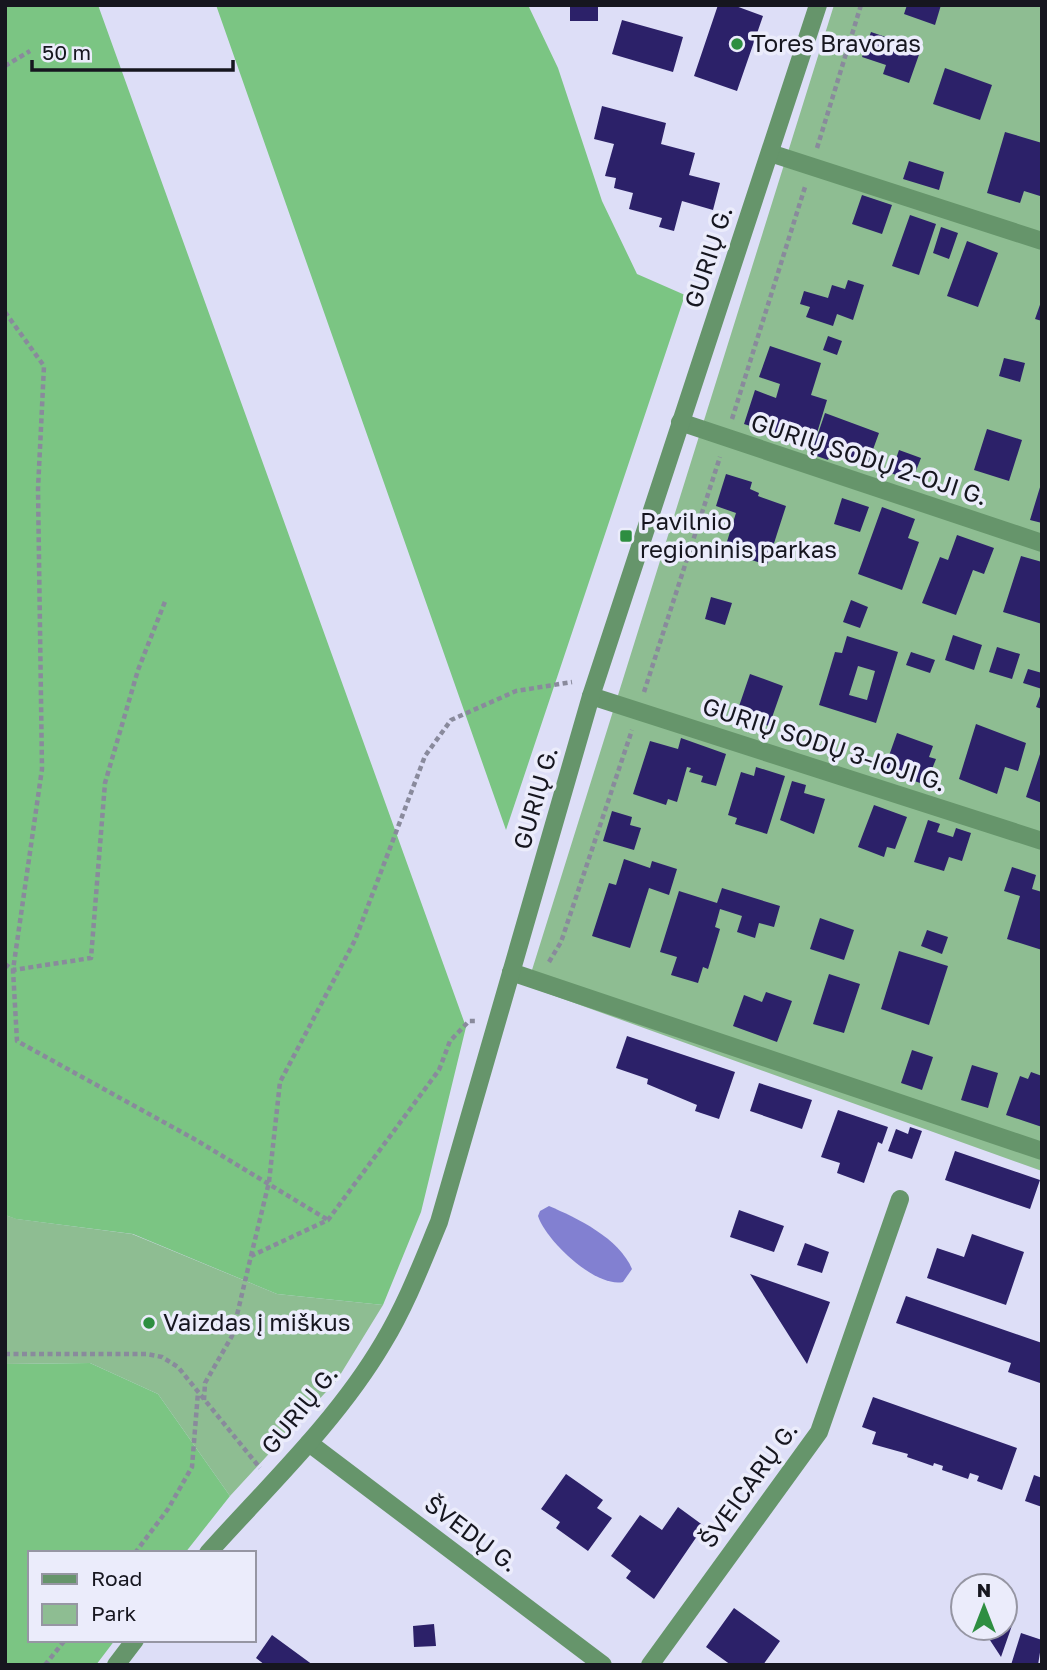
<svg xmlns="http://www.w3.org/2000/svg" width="1047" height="1670" font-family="'Golos Text',sans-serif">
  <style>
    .green { fill: #8ebd92 }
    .forest { fill: #7bc583 }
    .water { fill: #8280d1 }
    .building { fill: #2c2169; fill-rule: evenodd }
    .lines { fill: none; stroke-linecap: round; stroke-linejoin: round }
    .path { stroke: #898a9c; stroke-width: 4.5; stroke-dasharray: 5 3.5; stroke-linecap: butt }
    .minor { stroke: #66956b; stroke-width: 18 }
    .tertiary { stroke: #66956b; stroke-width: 18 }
    .poi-dot { fill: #2e8e41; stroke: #ebecfb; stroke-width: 2.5 }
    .labels { text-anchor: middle; stroke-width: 7; stroke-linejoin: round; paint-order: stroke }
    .poi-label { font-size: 24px; fill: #16161f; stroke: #ebecfb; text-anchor: start }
    .street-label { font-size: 24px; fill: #16161f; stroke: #ebecfb }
  </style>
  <rect width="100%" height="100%" fill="#dddef7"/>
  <path class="green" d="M834,5h208v1166l-515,-185z
    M5,1215l12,4 115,15 145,60 106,11 -46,75 -107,116 -72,-102 -68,-31 -85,1z"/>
  <path class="forest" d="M5,5h93l368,1022 -45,185 -38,93 -106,-11 -144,-60 -117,-15 -11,-4z
    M216,5h312l30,63 44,133 35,73 48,21 -179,535z
    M90,1363l68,31 72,102 -45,57h-155v87h85l-19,25h-91v-301z"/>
  <path class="water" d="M549,1206c28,12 70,32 83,63l-9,13c-27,6 -77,-41 -85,-66l2,-5z"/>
  <path class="building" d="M570,5h28v16h-28z
    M718,5h15l30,11 -26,75 -43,-15z
    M907,5h34l-6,20 -31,-11z
    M622,20l61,17 -10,35 -61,-18z
    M871,32l50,17 -12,34 -26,-9 3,-9 -24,-8z
    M945,68l47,17 -12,35 -47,-16z
    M602,106l64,17 -5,21 34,9 -6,22 31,8 -7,27 -31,-9 -8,30 -15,-4 3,-9 -33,-9 4,-16 -19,-5 2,-10 -11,-2 9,-32 -20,-5z
    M1005,132l37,11 -2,53 -16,-5 -4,12 -33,-10z
    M909,161l35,11 -5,18 -36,-11z
    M862,195l30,10 -10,29 -30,-10z
    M910,215l26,9 -17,51 -27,-9z
    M941,227l17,6 -9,26 -16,-6z
    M967,241l31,12 -20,54 -31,-11z
    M848,280l16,5 -11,35 -16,-6 -4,12 -27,-9 4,-10 -10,-3 4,-13 24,7 4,-13 13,4z
    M1042,299v22l-7,-2z
    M828,336l14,5 -5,14 -14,-5z
    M770,346l51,17 -10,32 16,5 -10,33 -17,-6 -4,13 -52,-16 11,-34 21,8 4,-14 -21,-7z
    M1004,358l21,5 -5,19 -21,-6z
    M825,413l54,20 -12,33 -36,-13 -3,7 -17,-6z
    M987,429l35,11 -13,41 -35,-11z
    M899,450l22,8 -9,23 -21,-8z
    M726,474l26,8 -2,7 9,4 -1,3 28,10 -19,59 -43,-14 12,-38 -20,-7z
    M1041,484h1v39l-12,-3z
    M842,498l27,9 -9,25 -26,-8z
    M882,507l33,12 -7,19 11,4 -17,48 -44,-16z
    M957,535l37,13 -10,26 -11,-4 -17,45 -34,-12 18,-46 8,3z
    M1021,556l21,6v62l-39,-12z
    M711,597l21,6 -7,22 -20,-6z
    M851,600l17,7 -8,21 -17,-6z
    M953,635l29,10 -8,25 -29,-10z
    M847,636l51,16 -22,71 -57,-18 16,-53 7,1zM858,666l17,5 -8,29 -18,-5z
    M997,647l23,7 -8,25 -23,-7z
    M911,652l24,8 -5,13 -24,-8z
    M1028,669l14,4v16l-19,-6z
    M750,674l33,12 -14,40 -33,-11z
    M1042,691v18l-6,-2z
    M976,724l50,19 -8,28 -13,-4 -8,27 -38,-15z
    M897,733l36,13 -4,11 7,2 -6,15 -6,-2 -4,11 -36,-13z
    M681,738l45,16 -10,32 -15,-4 2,-6 -14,-4 2,-4 -4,-1 -10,35 -9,-3 -2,6 -33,-11 17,-53 28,8z
    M1041,751h1v52l-16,-6z
    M756,767l29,9 -18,58 -32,-10 2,-6 -9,-3 13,-43 13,4z
    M792,781l14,4 -2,8 21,6 -11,35 -34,-14z
    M874,805l33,12 -12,32 -8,-2 -3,10 -26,-10z
    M612,811l20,6 -2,8 11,3 -7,22 -31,-9z
    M928,820l12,4 -3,8 16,5 3,-9 15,5 -9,28 -13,-4 -5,14 -30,-9z
    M624,859l26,9 2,-7 25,8 -8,26 -20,-7 -19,60 -38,-12 17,-53 7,2z
    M1012,867l24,8 -4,14 10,3v58l-35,-11 13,-43 -16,-5z
    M722,888l58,18 -6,21 -15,-4 -4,15 -18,-6 5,-16 -22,-7 -5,18 5,2 -12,40 -5,-2 -5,16 -27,-8 6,-18 -17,-5 19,-61 38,12z
    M820,918l34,12 -10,30 -34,-11z
    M927,930l21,7 -6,17 -21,-8z
    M899,951l49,15 -19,59 -48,-16z
    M829,974l31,10 -16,49 -31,-9z
    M766,992l26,9 -15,41 -44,-16 11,-31 18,7z
    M627,1036l108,36 -16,47 -24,-8 2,-6 -50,-21 1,-5 -32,-11z
    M912,1050l21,7 -11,33 -21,-7z
    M972,1065l26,8 -10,35 -27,-8z
    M1031,1072l11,4v51l-36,-12 14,-39 8,3z
    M759,1083l53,17 -10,29 -52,-18z
    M838,1110l50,17 -6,17 -4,-2 -14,41 -27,-10 3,-10 -19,-6z
    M910,1127l12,4 -10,28 -24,-8 8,-22 12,5z
    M955,1151l85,29 -10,29 -85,-29z
    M739,1210l45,16 -10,26 -44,-15z
    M972,1234l52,18 -18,53 -79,-27 10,-30 27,9z
    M805,1243l24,9 -7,21 -25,-8z
    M750,1274l80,28 -23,62z
    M906,1296l136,47 -2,40 -32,-11 3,-9 -115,-40z
    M873,1397l144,51 -15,42 -25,-9 2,-5 -9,-3 -2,6 -26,-9 1,-4 -9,-3 -1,3 -26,-9 1,-3 -36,-10 4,-12 -14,-5z
    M566,1474l37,26 -6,8 15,10 -24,33 -32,-23 4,-6 -19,-13z
    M1034,1475l8,3v29l-17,-6z
    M678,1507l26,19 -50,73 -28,-21 5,-7 -20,-15 29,-41 22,15z
    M734,1608l46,33 -17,24h-32l-25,-18z
    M1005,1610l11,4 -15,43 -19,-29h23z
    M434,1624l2,22 -22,1 -1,-21z
    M1021,1633l21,7 -4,25h-27z
    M272,1635l41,30h-48l-9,-7z"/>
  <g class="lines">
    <path class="path" d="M5,66l25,-15
      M817,148l44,-143
      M5,312l39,54 -6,123 4,280 -29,201 4,71 179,99 132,80
      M732,419l73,-232
      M644,692l76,-235
      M549,962l12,-20 71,-212
      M5,964l8,6 78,-12 14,-175 33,-113 28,-71
      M251,1256l18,-74 11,-100 75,-142 70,-184 26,-36 65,-29 56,-9
      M5,1354h142l15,3 16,10 82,101
      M204,1400l1,-17 27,-47 19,-80 77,-36 111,-150 11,-29 19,-20h8
      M135,1553l33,-44 24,-42 6,-75
      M45,1665l20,-25"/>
    <path class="minor" d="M770,153l272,88
      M680,422l362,121
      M591,696l451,145
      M511,972l531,179
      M309,1443l294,222
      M650,1665l169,-233 81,-233"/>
    <path class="tertiary" d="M208,1553c60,-67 129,-132 175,-210 23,-38 39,-80 56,-121l152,-526 227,-691
      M116,1665l19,-25"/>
  </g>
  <g class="poi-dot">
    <circle cx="737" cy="44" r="7"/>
    <rect x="619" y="529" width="14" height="14" rx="3.5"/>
    <circle cx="149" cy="1323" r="7"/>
  </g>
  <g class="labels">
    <g class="poi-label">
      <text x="751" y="52">Tores Bravoras</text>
      <text x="640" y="530">Pavilnio<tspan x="640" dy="28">regioninis parkas</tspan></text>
      <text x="163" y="1331">Vaizdas į miškus</text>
    </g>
    <g class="street-label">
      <text transform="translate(709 257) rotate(-72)" y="8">GURIŲ G.</text>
      <text transform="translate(869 460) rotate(18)" y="8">GURIŲ SODŲ 2-OJI G.</text>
      <text transform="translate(824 745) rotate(18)" y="8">GURIŲ SODŲ 3-IOJI G.</text>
      <text transform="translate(536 798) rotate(-74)" y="8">GURIŲ G.</text>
      <text transform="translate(300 1410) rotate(-51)" y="8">GURIŲ G.</text>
      <text transform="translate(749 1485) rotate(-54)" y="8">ŠVEICARŲ G.</text>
      <text transform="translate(471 1534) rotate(37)" y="8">ŠVEDŲ G.</text>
    </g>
  </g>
  <rect width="1047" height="1670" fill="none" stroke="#16161f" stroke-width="14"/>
  <rect x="28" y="1551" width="228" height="91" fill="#ebecfb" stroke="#9696a3" stroke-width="2"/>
  <rect x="42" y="1574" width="35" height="10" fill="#66956b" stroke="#9696a3" stroke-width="2"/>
  <text x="91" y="1586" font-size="21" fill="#16161f">Road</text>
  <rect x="42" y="1604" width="35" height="21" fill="#8ebd92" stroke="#9696a3" stroke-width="2"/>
  <text x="91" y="1621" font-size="21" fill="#16161f">Park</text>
  <g transform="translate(984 1607)"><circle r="33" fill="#ebecfb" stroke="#9696a3" stroke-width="2"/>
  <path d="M0-5L12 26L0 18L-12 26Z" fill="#2e8e41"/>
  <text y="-10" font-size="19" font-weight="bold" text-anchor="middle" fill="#16161f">N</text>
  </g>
  <path d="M32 60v10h201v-10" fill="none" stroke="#16161f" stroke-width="3.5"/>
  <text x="42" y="60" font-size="21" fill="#16161f" stroke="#ebecfb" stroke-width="5" paint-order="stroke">50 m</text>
</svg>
